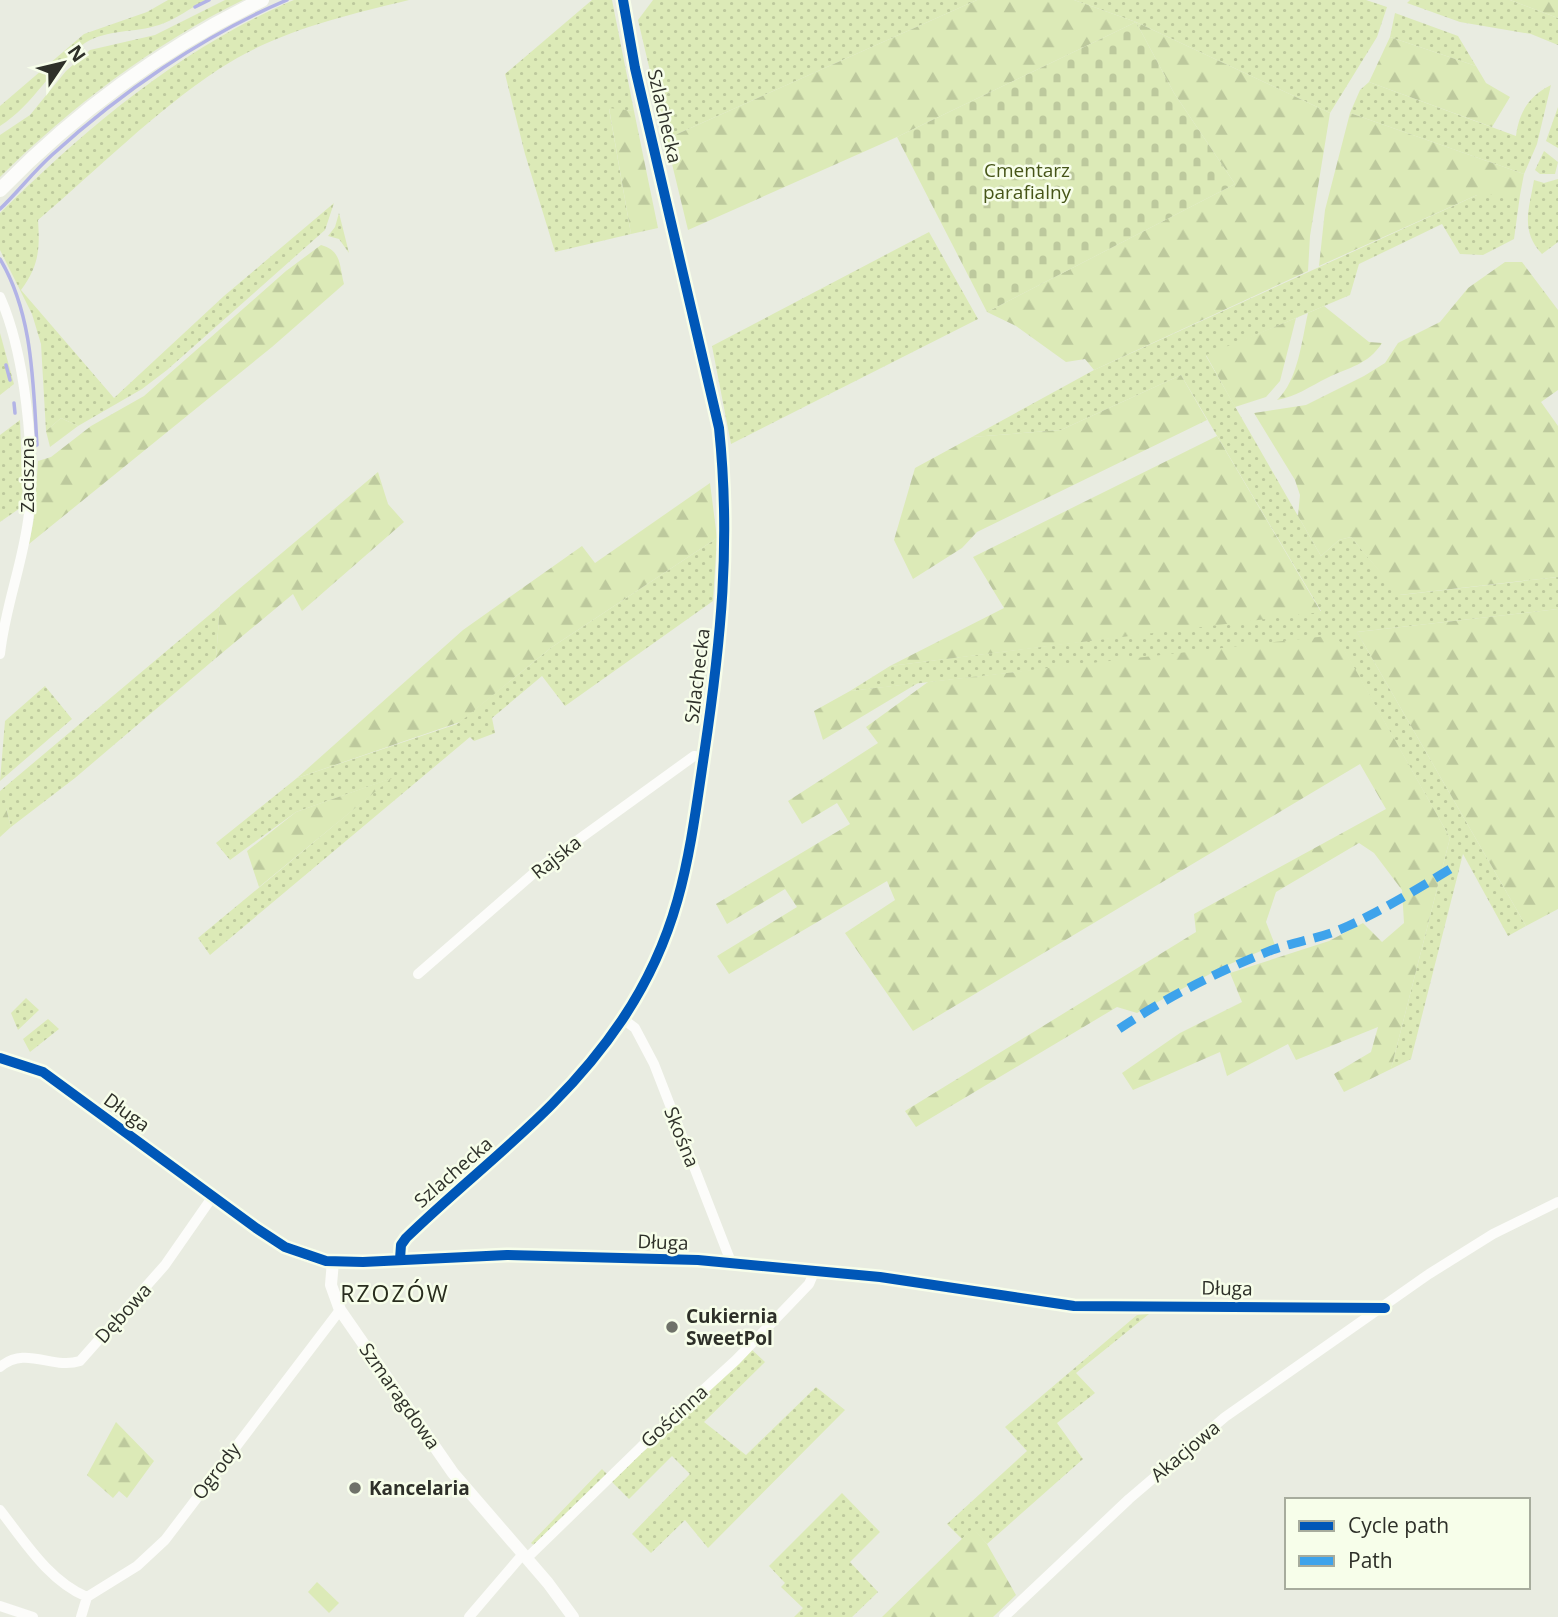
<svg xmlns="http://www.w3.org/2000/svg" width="1558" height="1617" font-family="'Open Sans',sans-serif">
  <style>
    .grass { fill: url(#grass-dots) }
    .forest { fill: url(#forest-firs) }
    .cemetery { fill: url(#cemetery-stones) }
    .park { fill: #dceab7 }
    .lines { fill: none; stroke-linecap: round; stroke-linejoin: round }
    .stream { stroke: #b2b3e6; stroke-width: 3.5 }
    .minor { stroke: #fcfcfa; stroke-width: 10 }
    .tertiary { stroke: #fcfcfa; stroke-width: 12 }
    .secondary { stroke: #fcfcfa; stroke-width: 14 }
    .quiet { stroke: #3ea3eb; stroke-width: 9; stroke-dasharray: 18 9; stroke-linecap: butt }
    .cycleway-casing { stroke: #f7feea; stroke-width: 15 }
    .cycleway { stroke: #0057b8; stroke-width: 10 }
    .poi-dot { fill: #6f7269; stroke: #f7feea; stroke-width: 2.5 }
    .labels { text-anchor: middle; stroke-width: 5; stroke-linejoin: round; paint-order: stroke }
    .street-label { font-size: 19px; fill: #2e3029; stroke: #f7feea }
    .park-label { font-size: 19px; fill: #465518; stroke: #f7feea }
    .poi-label { font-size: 19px; font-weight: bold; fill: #2e3029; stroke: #f7feea; text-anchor: start }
    .quarter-label { font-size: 23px; letter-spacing: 2px; fill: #292d1e; stroke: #f7feea }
  </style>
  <defs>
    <pattern id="grass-dots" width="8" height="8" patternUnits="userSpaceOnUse" patternTransform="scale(1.75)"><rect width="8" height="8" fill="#dceab7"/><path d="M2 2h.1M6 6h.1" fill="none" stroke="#bdc99d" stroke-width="1.8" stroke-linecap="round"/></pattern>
    <pattern id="forest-firs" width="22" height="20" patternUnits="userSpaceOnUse" patternTransform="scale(1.75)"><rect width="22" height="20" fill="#dceab7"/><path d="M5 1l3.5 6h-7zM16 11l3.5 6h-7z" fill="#bdc99d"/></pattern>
    <pattern id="cemetery-stones" width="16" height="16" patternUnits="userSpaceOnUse" patternTransform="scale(1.75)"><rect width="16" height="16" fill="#dceab7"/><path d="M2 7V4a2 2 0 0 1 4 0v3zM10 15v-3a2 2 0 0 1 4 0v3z" fill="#bdc99d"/></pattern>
  </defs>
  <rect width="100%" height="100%" fill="#e9ece1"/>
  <path class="grass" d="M168,0h38c-16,8 -29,19 -47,25 -24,8 -52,4 -74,18 -34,23 -50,61 -85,83v-20l84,-72 63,-22z
    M225,0h18c-90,44 -172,107 -243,177v-42l30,-20 36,-44 24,-21 65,-15z
    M294,0h115c-66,16 -134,32 -190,69 -65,43 -122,101 -181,151 2,29 1,46 -17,70l93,108 110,-102 110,-93 -9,27 -158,140 -25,19 -64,37 -17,-8 -15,13 -5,-87 -9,-30 -32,-64v-37c86,-85 182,-166 294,-213z
    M592,0h20l22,111 -25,-2 22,125 -76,18 -30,-98 -20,-80z
    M653,0h324l-311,139 -28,-119z
    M1074,0h292l21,7 -10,30 -47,76 -194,-91z
    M1410,0h100l48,18v27l-27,-11 -71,-12 -53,-19z
    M1395,13l63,23 18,30 -86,-29z
    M1369,82l147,54c3,-24 13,-40 35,-51l-14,59 -13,30 -174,-61 10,-23z
    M1558,107v41l-12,-7z
    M1544,151l14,11 -3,12h-15l-5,-4z
    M1558,179v63l-16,12c-22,-24 -13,-44 -8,-74l10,3z
    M1477,195h43l-6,44 -31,16 -23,-1 -18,-30 -83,40 -9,31 -144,61 115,200 18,-16 12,-3 49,58 158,-18v32l-201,23 169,294 -18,10 -45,-82 -52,205 -20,10 59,-231 -114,-202 -486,55 40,-25 431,-55 -140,-236 -120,55 -89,7 122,-67z
    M339,213l10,40 -10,-14 -11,-3 7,-9z
    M929,232l49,87 -247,125 -19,-98z
    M0,333l14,51 -14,11z
    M20,420l3,86 -23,16v-87z
    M717,538l-4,63 -148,105 -23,-30 -50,42 3,15 -21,8 -4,-4 -260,218 -12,-17 192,-159 -94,33 -66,48 -14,-17 81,-65 160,-54 95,-77z
    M220,606l-4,52 -141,120 -64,49 -5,-19h-6v-17z
    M45,686l27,33 -72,62 5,-60z
    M26,998l13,12 -21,20 -7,-17z
    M48,1019l11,10 -29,23 -7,-13z
    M1149,1314l-73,59 19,20 -38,30 26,36 -96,85 -14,-15 -11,10 -15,-15 80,-73 -22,-24 132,-112z
    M751,1349l14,13 -61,60 42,33 70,-68 29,23 -137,138 -23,-28 -34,33 -19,-19 58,-60 -18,-18 -43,43 -18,-18z
    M602,1469l5,5 -72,72 -4,-3z
    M842,1493l38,39 -30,30 28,30 -26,25h-58l9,-9 -22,-21 4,-4 -16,-17z"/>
  <path class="forest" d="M977,0h97l62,22 194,91 -20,123 -2,35 -214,99 -9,-11 -19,3 -50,-36 -29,-14 248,-128 -61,-91 -38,-71 -239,115 -209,93 -22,-91z
    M1510,0h48v18z
    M1390,37l86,29 10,17 24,14 -18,30 -123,-45z
    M609,108l25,3 24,117 -27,6z
    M1350,113l174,61 -4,21h-43l-158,71 6,-56z
    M321,245c21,6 18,20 23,39l-72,63 -243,197 5,-26 4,-57 13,-4 40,-31 53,-30 142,-125z
    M1505,262h17l36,48v80l-17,12 17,24v151l-159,18 -48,-58 -12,3 -18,16 -23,-40 2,-21 -5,-15 -41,-67 52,-8 58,-29 21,-13 13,-20 42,-21 28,-34z
    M1324,306l45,36 13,1c-14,22 -33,24 -55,35 -18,9 -30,18 -50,22 21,-19 25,-61 31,-87z
    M1296,318l-16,63 -14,16 -31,10 -29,-52z
    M1181,375l26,45 -230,112 -15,16 -49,31 -19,-39 21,-72 57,-31 89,-7z
    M61,418l17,8 -28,21 -4,-16z
    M1217,436l104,176 -431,54 114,-58 -31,-51z
    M378,472l10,32 16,18 -102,89 -9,-17 -77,64 4,-53z
    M710,483l7,55 -165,109 -92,75 -163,56 166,-148 119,-84 13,17z
    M1558,609v300l-32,17 -169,-294z
    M1336,635l114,203 -59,231 -47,23 -10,-18 37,-22 7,-25 -82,33 -8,-16 -61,32 -7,-24 -87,38 -11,-17 58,-40 62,-31 -12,-29 99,-32 34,-18 19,19 22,-19 -2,-33 -28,-37 -15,-10 -83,49 -10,30 9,23 -52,22 -86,46 -20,-6 -201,120 -11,-16 291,-179 -2,-18 192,-105 -26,-45 -447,267 -68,-98 50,-33 -8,-19 -158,93 -12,-18 80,-49 -12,-18 -58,35 -11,-20 134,-80 -13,-21 -35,21 -14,-23 90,-58 -12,-16 62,-45z
    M918,683l-95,57 -9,-29 36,-20z
    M392,778l-133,109 -12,-36 49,-39z
    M0,808h6l5,19 -11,10z
    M116,1422l38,39 -27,37 -8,-7 -6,7 -26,-23z
    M973,1528l14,16 29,51 -23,22h-111z"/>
  <path class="cemetery" d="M1136,22l38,71 61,91 -248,128 -90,-175z"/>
  <path class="park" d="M317,1582l22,21 -10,10 -21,-21z"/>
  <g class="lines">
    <path class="stream" d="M195,7l14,-7
      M0,209c18,-17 33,-37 52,-54 68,-62 150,-119 235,-155
      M0,259c33,55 33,124 37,186
      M6,365l4,15
      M14,403l1,10"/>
    <path class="minor" d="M0,297c25,56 35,155 29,216 -5,48 -24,93 -29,141
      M418,974l124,-108 152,-110 10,1
      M623,1019l12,9 19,36 77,198
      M0,1367c26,-22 52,3 80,-6l85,-96 48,-69
      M0,1510c25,32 49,71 87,87
      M527,1558l114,-111 95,-87 73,-76 6,-14
      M0,1606l33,11
      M81,1617l6,-20 50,-31 28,-26 175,-230
      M469,1617l54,-63
      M1004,1617l125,-118 96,-82 204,-143 64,-40 65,-32"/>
    <path class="tertiary" d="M0,1058l43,14 213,156 29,19 41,14 37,1 144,-7 191,5 182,17 194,29 311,2
      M400,1259l1,-14 5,-7c76,-74 155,-127 216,-218 59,-88 67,-163 82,-265 17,-114 27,-212 15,-327l-84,-360 -12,-68
      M333,1261l-2,24 9,25 113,163 95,110 25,34"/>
    <path class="secondary" d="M0,190c75,-77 165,-143 262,-190"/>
    <path class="quiet" d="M1119,1029c48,-32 100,-58 153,-79 25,-9 51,-12 76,-24 37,-17 73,-39 107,-60"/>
    <defs>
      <path id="cycleway" d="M0,1058l43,14 213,156 29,19 41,14 37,1 144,-7 191,5 182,17 194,29 311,2
        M400,1259l1,-14 5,-7c76,-74 155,-127 216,-218 59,-88 67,-163 82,-265 17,-114 27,-212 15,-327l-84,-360 -12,-68"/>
    </defs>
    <use href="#cycleway" class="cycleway-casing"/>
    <use href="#cycleway" class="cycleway"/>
  </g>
  <g class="poi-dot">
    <circle cx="672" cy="1327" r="7"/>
    <circle cx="355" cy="1488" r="7"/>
  </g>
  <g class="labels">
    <g class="street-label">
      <text transform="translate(665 116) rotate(77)" y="7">Szlachecka</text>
      <text transform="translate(27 475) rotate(-90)" y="7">Zaciszna</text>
      <text transform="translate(697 676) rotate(-83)" y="7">Szlachecka</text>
      <text transform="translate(556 857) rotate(-38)" y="7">Rajska</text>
      <text transform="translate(127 1112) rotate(36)" y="7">Długa</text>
      <text transform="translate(682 1137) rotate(68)" y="7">Skośna</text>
      <text transform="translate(453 1172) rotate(-41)" y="7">Szlachecka</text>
      <text transform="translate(663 1242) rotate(2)" y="7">Długa</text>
      <text transform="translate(1227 1288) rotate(1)" y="7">Długa</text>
      <text transform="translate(123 1313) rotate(-48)" y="7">Dębowa</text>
      <text transform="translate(400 1396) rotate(55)" y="7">Szmaragdowa</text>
      <text transform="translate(674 1416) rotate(-42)" y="7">Gościnna</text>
      <text transform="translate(1185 1451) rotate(-40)" y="7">Akacjowa</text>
      <text transform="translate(216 1471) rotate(-53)" y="7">Ogrody</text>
    </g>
    <g class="park-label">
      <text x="1027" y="177">Cmentarz<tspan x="1027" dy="22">parafialny</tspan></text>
    </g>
    <g class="poi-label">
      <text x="686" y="1323">Cukiernia<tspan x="686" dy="22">SweetPol</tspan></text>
      <text x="369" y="1495">Kancelaria</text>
    </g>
    <g class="quarter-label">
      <text x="395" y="1302">RZOZÓW</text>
    </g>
  </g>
  <rect x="1285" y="1498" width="245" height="91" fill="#f7feea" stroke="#a7ac9d" stroke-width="2"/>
  <rect x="1299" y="1521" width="35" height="10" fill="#0057b8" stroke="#a7ac9d" stroke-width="2"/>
  <text x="1348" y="1533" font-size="21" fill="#2e3029">Cycle path</text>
  <rect x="1299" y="1556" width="35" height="10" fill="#3ea3eb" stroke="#a7ac9d" stroke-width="2"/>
  <text x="1348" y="1568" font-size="21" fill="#2e3029">Path</text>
  <g transform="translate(63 63) rotate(55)" stroke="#f7feea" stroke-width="5" paint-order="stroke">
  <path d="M0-5L12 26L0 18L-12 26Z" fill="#2e3029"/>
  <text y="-10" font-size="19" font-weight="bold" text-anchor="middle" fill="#2e3029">N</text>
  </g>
</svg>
